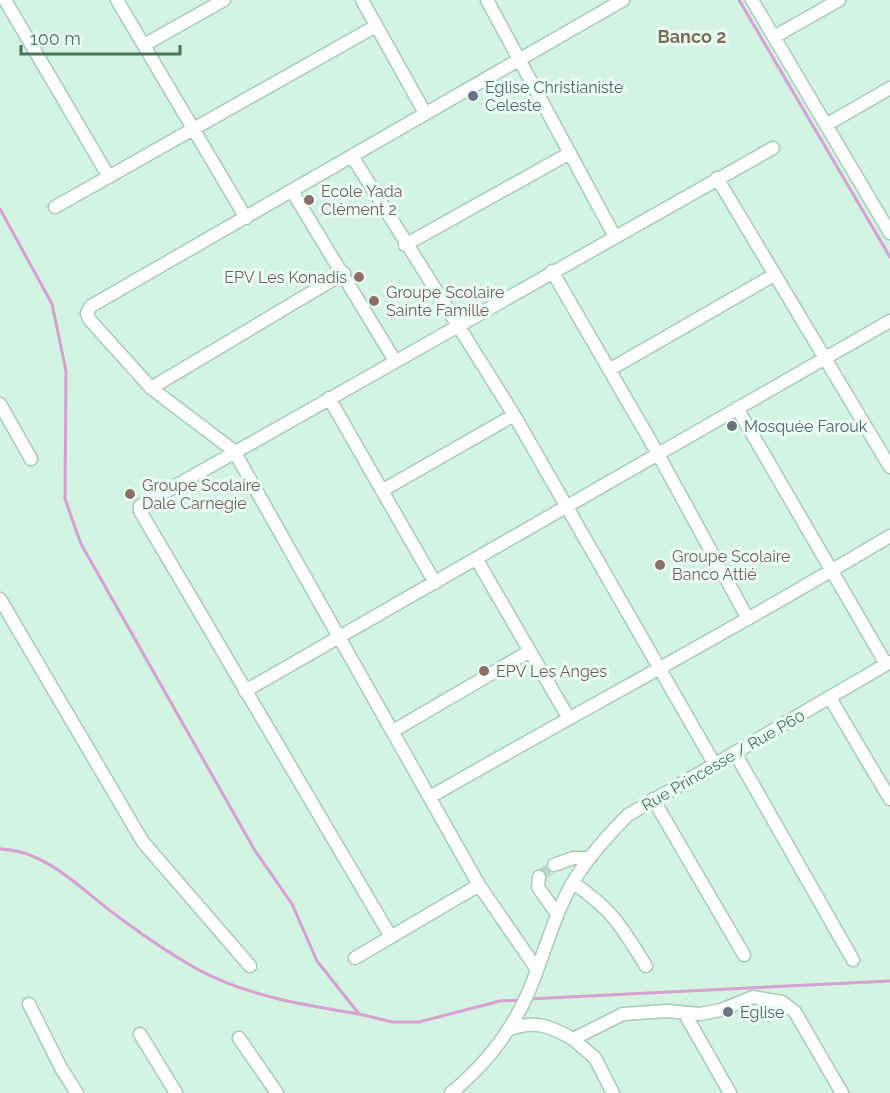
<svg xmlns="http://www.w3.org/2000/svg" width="890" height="1093" font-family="Raleway,sans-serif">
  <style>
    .residential { fill: #d3f3e3 }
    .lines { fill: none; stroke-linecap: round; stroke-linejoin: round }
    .stream { stroke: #d6a0d0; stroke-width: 3 }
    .minor-tunnel { stroke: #bedaca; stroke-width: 12; stroke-dasharray: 12 6; stroke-linecap: butt }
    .minor-casing { stroke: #a8cab6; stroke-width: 15 }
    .minor { stroke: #fff; stroke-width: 12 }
    .worship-dot { fill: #6b7280; stroke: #eafff6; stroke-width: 2 }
    .education-dot { fill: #8d6e63; stroke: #eafff6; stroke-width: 2 }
    .labels { text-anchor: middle; stroke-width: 6; stroke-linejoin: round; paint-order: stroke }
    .worship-label { font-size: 16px; fill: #5b616d; stroke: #eafff6; text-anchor: start }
    .education-label { font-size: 16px; fill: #785e54; stroke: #eafff6; text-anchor: start }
    .street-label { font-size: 16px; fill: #4a7457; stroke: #eafff6 }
    .neighbourhood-label { font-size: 18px; font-weight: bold; fill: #7c6d55; stroke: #eafff6 }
  </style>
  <rect width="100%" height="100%" fill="#e4fcf1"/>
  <path class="residential" d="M0,0h890v1093h-890z"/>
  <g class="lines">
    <path class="stream" d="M739,0l151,257
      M0,209l52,95 14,67 -1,128 16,45 173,305 38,55 25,57 42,53 33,8h27l81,-21 22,-1
      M0,849c49,1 86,46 124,72 23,17 48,34 73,48 50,27 106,36 162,45
      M528,999l362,-18"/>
    <path class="minor-tunnel" d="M539,877l15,-12"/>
    <defs>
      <path id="minor" d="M5,0l104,177
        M117,0l129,218
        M362,0l63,113
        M487,0l127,235
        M752,0l138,233
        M774,37l65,-37
        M144,45l80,-45
        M826,125l64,-37
        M352,156l162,259 201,350
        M717,178l173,289
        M292,191l103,170
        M55,207l321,-181
        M405,245l165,-92
        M552,271l106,183 90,165
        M609,370l165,-95
        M151,388l193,-115
        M329,398l106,185
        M0,404l31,55
        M737,408l149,256
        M383,490l131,-75
        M477,560l91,157
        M0,599l143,243 107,124
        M245,691l645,-370
        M830,698l60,101
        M393,731l137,-80
        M735,753l118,207
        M430,797c153,-88 309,-170 460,-261
        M653,799l91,156
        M554,865l19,-7h17
        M539,877l-1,10 19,27
        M573,883c40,27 48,43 73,83
        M391,937l-251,-426v-5l633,-358
        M355,958l124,-73
        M536,968l-57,-83 -245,-434 -83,-63 -62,-69 -2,-6 4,-7 532,-306
        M29,1004l32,64 16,25
        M685,1014l45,79
        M510,1029c25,-9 40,-3 63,10l50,-25 44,-3 33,3 21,-4 32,-13 29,5 13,10 47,81
        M140,1034l36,59
        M239,1038l38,55
        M573,1039l22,19 18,35
        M451,1093c33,-27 60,-61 77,-100 16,-37 25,-76 45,-111 15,-25 34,-46 55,-67l262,-153"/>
    </defs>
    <use href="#minor" class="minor-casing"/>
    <use href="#minor" class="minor"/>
  </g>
  <g class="worship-dot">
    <circle cx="473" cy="96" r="6"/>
    <circle cx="732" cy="426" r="6"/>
    <circle cx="728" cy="1012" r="6"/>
  </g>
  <g class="education-dot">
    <circle cx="309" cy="200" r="6"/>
    <circle cx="359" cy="277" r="6"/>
    <circle cx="374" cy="301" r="6"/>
    <circle cx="130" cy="494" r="6"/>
    <circle cx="660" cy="565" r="6"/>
    <circle cx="484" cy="671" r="6"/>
  </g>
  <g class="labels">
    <g class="worship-label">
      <text x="485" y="93">Eglise Christianiste<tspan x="485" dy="18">Celeste</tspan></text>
      <text x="744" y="432">Mosquée Farouk</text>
      <text x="740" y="1018">Eglise</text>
    </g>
    <g class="education-label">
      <text x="321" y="197">Ecole Yada<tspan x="321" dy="18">Clément 2</tspan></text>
      <text x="347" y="283" text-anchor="end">EPV Les Konadis</text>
      <text x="386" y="298">Groupe Scolaire<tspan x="386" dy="18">Sainte Famille</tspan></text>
      <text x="142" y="491">Groupe Scolaire<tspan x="142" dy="18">Dale Carnegie</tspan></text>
      <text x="672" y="562">Groupe Scolaire<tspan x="672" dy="18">Banco Attié</tspan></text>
      <text x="496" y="677">EPV Les Anges</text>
    </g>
    <g class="street-label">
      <text transform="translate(723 760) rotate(-30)" y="6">Rue Princesse / Rue P60</text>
    </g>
    <g class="neighbourhood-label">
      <text x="692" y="43">Banco 2</text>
    </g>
  </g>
  <path d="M21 45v9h159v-9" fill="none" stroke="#4a7457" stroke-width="3"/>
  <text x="30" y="45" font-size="18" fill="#4a7457" stroke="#eafff6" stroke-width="4.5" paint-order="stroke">100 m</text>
</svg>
